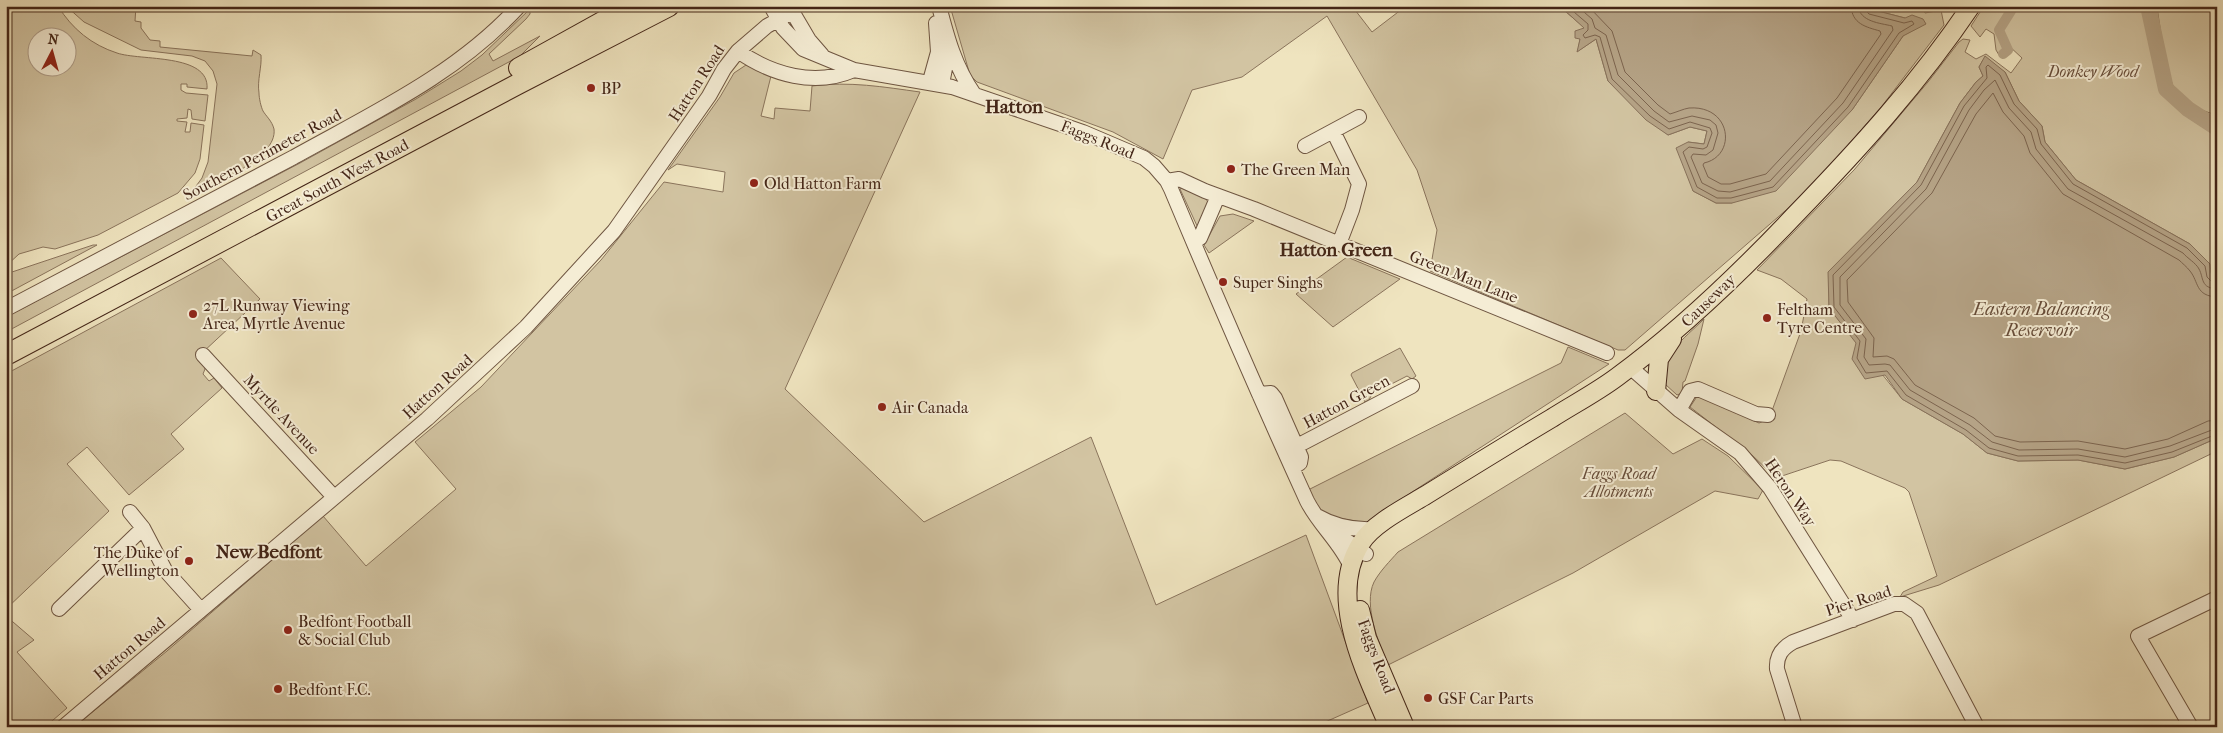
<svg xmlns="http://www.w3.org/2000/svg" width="2223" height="733" font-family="'IM FELL French Canon',serif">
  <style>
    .green { fill: #d2c4a2; stroke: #8a745c; fill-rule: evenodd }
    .water { fill: #b5a386; stroke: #87715a }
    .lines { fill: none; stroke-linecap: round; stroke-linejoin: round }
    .shore { stroke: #7c644e; stroke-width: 1 }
    .canal { stroke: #b5a386; stroke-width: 10 }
    .river { stroke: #b5a386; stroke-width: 16 }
    .minor-casing { stroke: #6e5541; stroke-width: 16 }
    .major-casing { stroke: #432517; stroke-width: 20 }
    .highway-casing { stroke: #432517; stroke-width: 22 }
    .minor { stroke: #f5edd5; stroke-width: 14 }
    .major { stroke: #efe4bf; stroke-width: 18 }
    .highway { stroke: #efe4bf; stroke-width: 20 }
    .poi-dot { fill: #8f2418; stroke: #f5edd5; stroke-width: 2 }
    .labels { text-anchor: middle; stroke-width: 4; stroke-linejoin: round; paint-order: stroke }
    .park-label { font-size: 16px; font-style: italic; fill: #674d3a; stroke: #f5edd5 }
    .street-label { font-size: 16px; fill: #432517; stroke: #f5edd5 }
    .poi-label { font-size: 16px; fill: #432517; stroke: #f5edd5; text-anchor: start }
    .water-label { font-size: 18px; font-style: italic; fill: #654b38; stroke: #f5edd5 }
    .quarter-label { font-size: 19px; font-weight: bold; fill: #432517; stroke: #f5edd5 }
  </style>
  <rect width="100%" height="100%" fill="#efe4bf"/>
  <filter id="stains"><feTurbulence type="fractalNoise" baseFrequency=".004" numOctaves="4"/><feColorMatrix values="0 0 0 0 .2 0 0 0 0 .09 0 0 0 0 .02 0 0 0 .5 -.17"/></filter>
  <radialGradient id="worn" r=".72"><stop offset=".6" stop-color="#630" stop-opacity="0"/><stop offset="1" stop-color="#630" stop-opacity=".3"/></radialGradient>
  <path class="green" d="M6,6h52c14,23 34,39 59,47 23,8 93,0 90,36l-20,-2v-3h-6v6l5,3 22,2 -3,26 -13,-2 -1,-9 -3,-1 -1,9 -10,1v2l10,1 -2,10h5l1,-9 13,2 -4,34 -5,14 -17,20 -80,42 -43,14 -12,-2 -24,7 -13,12zM38,38h30v30h-30z
    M66,6h70l-1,15 6,1v6l9,12 10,1v6l92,9 1,-6 8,5c1,12 -4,25 -2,38 0,5 2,14 4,18 3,5 9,10 11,18 4,30 -64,56 -86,68l14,-19 6,-16 9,-78 -4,-13 -8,-10 -13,-5 -51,-6 -57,-28z
    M950,6h402l20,26 34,-26h137l9,3 8,-2 25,21 -5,11 -2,12 18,-12 12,42 60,54 22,-8 17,4 -3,13 -16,-2 5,49 23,12h16l120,-93 51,-74 2,-18 -35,-9 -2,-3h54l3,7 16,-3 3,15 -62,81 -74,85 -183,159h-7l-188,-79 7,-41 -20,-60 -90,-154 -85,61 -50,13 -29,69 -50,-27 -136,-50 -7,-7z
    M1984,6h28l-15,24 9,19 -7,6 -3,-5 -2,-16 -8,-5 -6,8 -9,-11z
    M2017,6h128c12,35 6,79 36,106 11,9 24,16 36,24v144l-27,-36 -114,-64 -31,-38 -3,-16 -23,-25 -14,-29 -22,-12 -4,7 4,9 -7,6 -16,21 -43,79 -88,90v36l73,91 61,35 24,19 31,8 60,-1 47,9 49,-12 43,-19v13l-278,134 -39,12 3,-5 34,-16 -28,-84 -4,-4 -64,-27 -11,-1 -54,18 -24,-23 -62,-48 8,-12 61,28 10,-4 32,-88 6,-32 -26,-20 -24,-9 97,-100 74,-88 31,-40 4,-3 7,1 -5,12 11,7 10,-5 25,19 11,-15 -14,-13 -6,-15z
    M2157,6h60v109c-14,-3 -33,-13 -42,-26 -8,-10 -16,-67 -18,-83z
    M530,9v5l-4,5 -37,35 4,7 47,-25 -20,20 -514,276v-15l294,-154 116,-64 45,-28 21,-16z
    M746,65l25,11 -10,40 13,3 1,-11 35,3 2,-25c37,-5 72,1 108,6l-135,297 139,133 167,-85 65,168 150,-70 62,168 -54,24h-1240l93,-76 156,-135 43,50 90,-77 -41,-47 66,-55 120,-127 63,-78 59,10 2,-20 -48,-8 -9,6 52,-73 14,-24z
    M1184,187l22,12 2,3 -10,26 -18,-39z
    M1233,214l21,7 -45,32 -5,-8 16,-29z
    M93,245h4l-91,49v-20z
    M1347,257l53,22 -67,48 -37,-33z
    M221,258l39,41 -58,54 3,16 -2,5 6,7 5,-3 8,10 -51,46 13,15 -55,46 -42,-48 -20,17 42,47 -103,98v-235z
    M1704,319l-6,25 -13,37 -2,1 -1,11 -5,2 -12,-11c-2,-33 17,-43 39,-65z
    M1568,347l41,17 -223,145 -20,14 -39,-7 -11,-7 -8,-19 253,-127z
    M1400,348l16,28 -4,3 -5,-3 -35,18 -3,6 -4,2 -14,-27 1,-2z
    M1625,413l48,41 29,-15 26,17 35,34 -5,9 -43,-8 -142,82 -185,92c-9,-21 -25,-60 -14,-83 6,-11 16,-21 24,-30z
    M6,616l28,24 -17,12 50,56 -22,19h-39z"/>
  <path class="water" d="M1868,6l2,3 35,9 7,-3 11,4 3,5 -23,12 -51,74 -76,81 -44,12h-16l-23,-12 -17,-43 12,-6 16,2 3,-13 -17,-4 -22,8 -22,-15 -38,-39 -12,-42 -19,13 3,-13 -5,-1v-7l9,-3 -23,-21 -9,2 -10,-2z
    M1985,56l20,16 14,29 23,25 3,16 31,38 114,64 20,20 1,9 6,7v158l-43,19 -49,12 -47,-9 -60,1 -31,-8 -24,-19 -61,-35 -17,-24 -20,4 -13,-20 4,-16 -27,-35 -1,-36 89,-90 43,-79 16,-21 7,-6 -4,-9z"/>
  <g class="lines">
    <path class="shore" d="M1567,6l21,18v6l-5,5 2,3 10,-3 5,2 12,42 38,37 19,13 21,-7 20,6 2,5 -5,14 -4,2 -14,-2 -6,5 14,35 20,11h14l42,-11 75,-80 51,-74 15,-9 -2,-3 -8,2 -35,-9 -3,-3 -1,-5
      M1577,6l15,13 3,9 11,7 12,40 36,36 15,11 23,-6 18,4 6,5 2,8 -5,17 -7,5 -13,-1 -2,3 11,26 16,8 12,1 40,-11 73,-78 50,-73 -1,-4c-12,-3 -32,-4 -34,-20
      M1588,6l24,25 13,41 33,33 12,9c7,-2 13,-5 19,-6 43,-3 48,48 15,55l-1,2 5,12 13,7h9l36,-10 71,-76 44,-64 -1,-3c-14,-4 -28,-7 -29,-25
      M2217,283l-5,-1 -5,-5 -2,-11 -18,-18 -114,-64 -32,-40 -4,-15 -23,-25 -14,-29 -12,-10 -2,2 1,11 -23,28 -43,79 -88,90 1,32 26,34 -3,17 9,15 21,-2 19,24 60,35 23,18 29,8 60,-1 47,8 47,-11 45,-18
      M2217,289c-17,-1 -13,-11 -18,-20 -3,-6 -12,-11 -16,-16l-115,-64 -32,-40 -5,-17 -22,-24 -14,-28 -11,10 -15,20 -43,79 -86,88v28l26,34 -2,18 5,8 16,-1 5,1 20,25 60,35 22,17 27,8 59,-1 47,8 45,-11 47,-18
      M2217,297c-22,-1 -18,-15 -27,-26 -3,-4 -8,-8 -11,-11l-116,-66 -33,-41 -6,-17 -21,-24 -10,-19 -17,21 -44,79 -85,87 1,22 26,36 -1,19 14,-1 7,3 21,26 59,33 21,18 25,6 58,-1 47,8 43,-10 40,-18 9,-1"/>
    <path class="canal" d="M2003,54l5,-4 -9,-20 15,-24"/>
    <path class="river" d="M2148,6l18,83 22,20 29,19"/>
    <defs>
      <path id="minor" d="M771,6l12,22 20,21 51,21 98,17 131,45 61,26 10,8 13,15 4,8c44,105 89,209 136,312 12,24 34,42 44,66
        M789,6l20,34 13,15
        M939,6c8,31 16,61 35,88
        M738,51c34,24 77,36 116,19
        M930,81l8,-29 -2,-29
        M942,84l7,-36
        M1333,131l26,53 -7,26 -13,34
        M1305,146l54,-29
        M1167,181l12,-2 26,12 49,18 353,144
        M1194,242l6,-4 18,-42
        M6,309c96,-51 192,-101 288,-152 79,-44 163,-83 225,-151
        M203,355l131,142
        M1630,367l49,43 61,43 30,35 83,132
        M1259,394l12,-1 4,5 26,59 -1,6 -8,5
        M1679,410l11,-19 8,-2 58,25 12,1
        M1297,446l115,-60
        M130,512l13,16 22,42 36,40
        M1317,516c17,10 38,14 57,13
        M1328,528l38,26
        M59,609l84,-81
        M63,727l364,-308 99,-92 88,-96 95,-135 15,-27 14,-18 29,-25 25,-14
        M1795,727l-18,-58c-1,-13 5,-21 16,-27l101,-38h10l13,9 60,114
        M2191,727l-53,-91 79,-38"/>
      <path id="major" d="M1656,391l3,-32 13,-20
        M1360,610l7,28 38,89
        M1389,727c-22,-52 -63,-129 -28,-184 11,-19 47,-37 65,-48 42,-26 84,-52 126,-77 22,-14 45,-26 65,-41 64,-47 122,-103 177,-161 64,-66 125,-133 177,-210"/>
      <path id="highway" d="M519,68l112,-62
        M6,355l512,-271 151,-78"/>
    </defs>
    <use href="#minor" class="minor-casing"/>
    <use href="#major" class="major-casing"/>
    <use href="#highway" class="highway-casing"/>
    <use href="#minor" class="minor"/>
    <use href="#major" class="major"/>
    <use href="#highway" class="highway"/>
  </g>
  <g class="poi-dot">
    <circle cx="591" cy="88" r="5"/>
    <circle cx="1231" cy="169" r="5"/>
    <circle cx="754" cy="183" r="5"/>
    <circle cx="1223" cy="282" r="5"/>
    <circle cx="193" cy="314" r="5"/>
    <circle cx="1767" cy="318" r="5"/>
    <circle cx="882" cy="407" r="5"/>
    <circle cx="189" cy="561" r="5"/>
    <circle cx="288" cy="630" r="5"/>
    <circle cx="278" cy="689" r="5"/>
    <circle cx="1428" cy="698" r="5"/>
  </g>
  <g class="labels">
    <g class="park-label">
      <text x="2093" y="77">Donkey Wood</text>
      <text x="1619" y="479">Faggs Road<tspan x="1619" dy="18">Allotments</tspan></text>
    </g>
    <g class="street-label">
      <text transform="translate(696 83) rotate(-57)" y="6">Hatton Road</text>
      <text transform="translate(1098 139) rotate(22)" y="6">Faggs Road</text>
      <text transform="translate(262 154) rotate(-28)" y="6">Southern Perimeter Road</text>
      <text transform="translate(337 180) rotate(-28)" y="6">Great South West Road</text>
      <text transform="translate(1464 276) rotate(22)" y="6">Green Man Lane</text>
      <text transform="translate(1708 300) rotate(-44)" y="6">Causeway</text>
      <text transform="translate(437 386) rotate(-42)" y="6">Hatton Road</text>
      <text transform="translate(1346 401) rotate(-28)" y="6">Hatton Green</text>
      <text transform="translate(282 414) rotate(47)" y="6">Myrtle Avenue</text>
      <text transform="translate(1791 492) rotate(56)" y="6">Heron Way</text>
      <text transform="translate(1858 600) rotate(-18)" y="6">Pier Road</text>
      <text transform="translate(129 648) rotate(-40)" y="6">Hatton Road</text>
      <text transform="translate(1377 656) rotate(69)" y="6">Faggs Road</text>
    </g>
    <g class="poi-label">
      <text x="601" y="94">BP</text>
      <text x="1241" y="175">The Green Man</text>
      <text x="764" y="189">Old Hatton Farm</text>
      <text x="1233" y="288">Super Singhs</text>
      <text x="203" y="311">27L Runway Viewing<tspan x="203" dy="18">Area, Myrtle Avenue</tspan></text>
      <text x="1777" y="315">Feltham<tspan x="1777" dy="18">Tyre Centre</tspan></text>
      <text x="892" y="413">Air Canada</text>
      <text x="179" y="558" text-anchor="end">The Duke of<tspan x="179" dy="18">Wellington</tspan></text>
      <text x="298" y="627">Bedfont Football<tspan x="298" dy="18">&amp; Social Club</tspan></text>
      <text x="288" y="695">Bedfont F.C.</text>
      <text x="1438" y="704">GSF Car Parts</text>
    </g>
    <g class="water-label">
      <text x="2041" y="315">Eastern Balancing<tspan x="2041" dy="21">Reservoir</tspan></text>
    </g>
    <g class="quarter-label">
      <text x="1014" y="113">Hatton</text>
      <text x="1336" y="256">Hatton Green</text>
      <text x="269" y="558">New Bedfont</text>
    </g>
  </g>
  <rect width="2223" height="733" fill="none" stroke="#efe4bf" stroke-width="25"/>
  <rect x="8" y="8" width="2208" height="718" fill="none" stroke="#432517" stroke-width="2.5"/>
  <rect x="12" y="12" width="2198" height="708" fill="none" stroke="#432517"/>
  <g transform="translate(52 52) rotate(6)"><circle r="24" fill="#f5edd5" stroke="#ae9d89"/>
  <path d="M0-4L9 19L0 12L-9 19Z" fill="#8f2418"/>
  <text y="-8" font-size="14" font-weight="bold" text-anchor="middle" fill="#432517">N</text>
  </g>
  <rect width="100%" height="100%" filter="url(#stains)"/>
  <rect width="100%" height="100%" fill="url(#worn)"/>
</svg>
